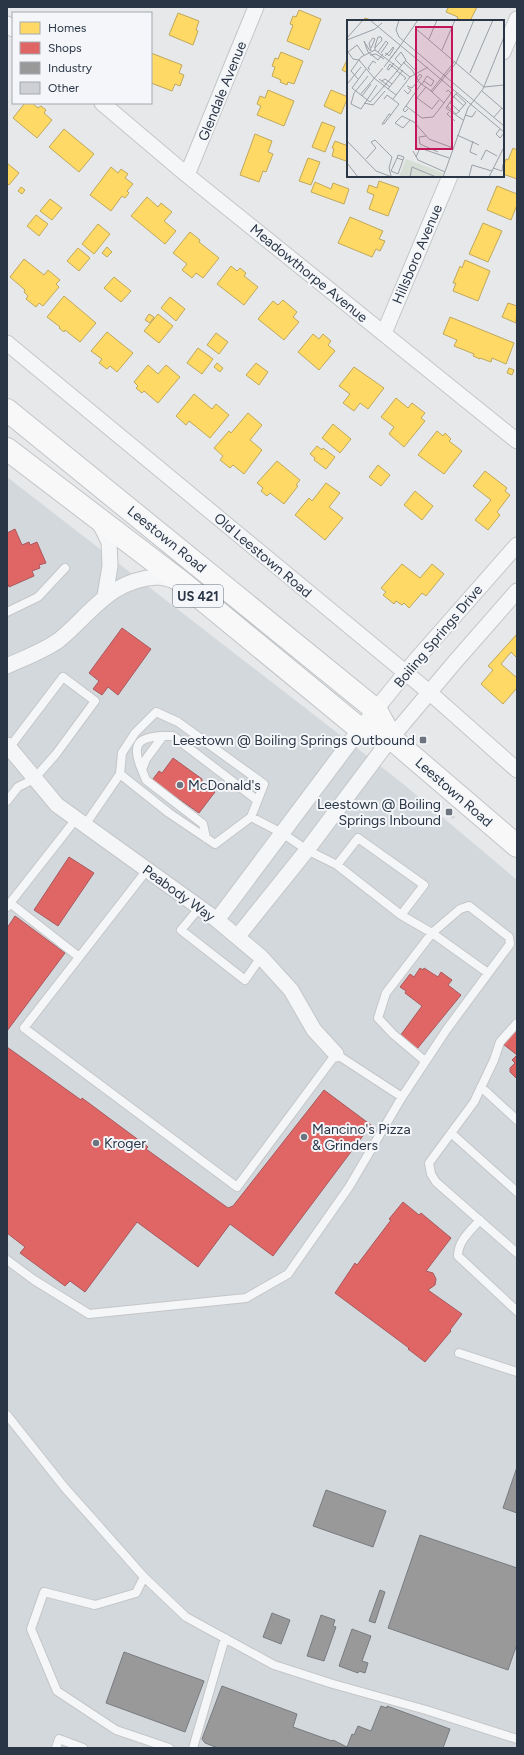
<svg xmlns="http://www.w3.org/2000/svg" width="524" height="1755" font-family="Figtree,sans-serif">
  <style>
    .built { fill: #d3d8dd }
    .homes { fill: #ffd966; stroke: #bfa85c }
    .shops { fill: #e06666; stroke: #a9585c }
    .industry { fill: #999; stroke: #787b80 }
    .building { fill: #ced0d3 }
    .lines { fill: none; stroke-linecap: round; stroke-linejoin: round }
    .service-casing { stroke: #c4c6c8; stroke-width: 10 }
    .minor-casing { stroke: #c4c6c8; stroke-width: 17 }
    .primary-casing { stroke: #c1c5c8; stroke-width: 24 }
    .service { stroke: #f5f6f7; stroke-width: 8 }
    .minor { stroke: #f5f6f7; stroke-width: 15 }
    .primary { stroke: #f8f8f8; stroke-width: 22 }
    .poi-dot { fill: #6c747f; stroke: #f4f6f9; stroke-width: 1.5 }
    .labels { text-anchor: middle; stroke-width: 4; stroke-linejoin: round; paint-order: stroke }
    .shield { fill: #f4f6f9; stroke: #67707c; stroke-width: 1 }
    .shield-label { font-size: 13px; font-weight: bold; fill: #2a3646 }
    .street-label { font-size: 14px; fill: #2a3646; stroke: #f4f6f9 }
    .poi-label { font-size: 14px; fill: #2a3646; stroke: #f4f6f9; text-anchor: start }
    .inset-road { fill: none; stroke: #9ba1a8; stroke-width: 1 }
    .view { fill: #c2185b; fill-opacity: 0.15; stroke: #c2185b; stroke-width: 2 }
    .inset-edge { fill: none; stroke: #2a3646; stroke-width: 2 }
  </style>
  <rect width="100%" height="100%" fill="#e6e8ea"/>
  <path class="built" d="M7,477l395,306 115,97v868h-510z"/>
  <path class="homes" d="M445,7h32l-7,14 -13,-2 1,-2 -12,-5 2,-4z
    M299,10l22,9 -12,31 -22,-9 6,-16 -3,-1 3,-8 3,1z
    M178,13l21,8 -3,9 2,1 -5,14 -24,-10z
    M365,18l9,3h-11z
    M281,52l22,9 -9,23 -6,-2 -1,3 -7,-3 1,-2 -9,-4 3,-9 -3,-1 3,-8 3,1z
    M151,53l31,12 -3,8 5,2 -4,11 -5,-2 -3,7 -21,-8z
    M348,58v15l-6,-3z
    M268,90l26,11 -10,25 -27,-11 4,-9 -4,-2 3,-8 5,2z
    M331,90l17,7 -7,17 -17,-8z
    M25,103h7l6,5 3,-2 5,4 -2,3 8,7 -15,18 -24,-20z
    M322,122l13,5 -10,25 -13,-5z
    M64,129l30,25 -15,18 -30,-25z
    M255,134l17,7 -4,11 5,2 -7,18 -3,-1 -4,11 -19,-7z
    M335,141l13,5v10l-2,5 -14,-5 2,-7 -2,-1z
    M513,148l4,2v29l-14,-5v-7l3,-8 2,1z
    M308,158l12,4 -9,23 -12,-4z
    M7,163l12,10 -10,12 -2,-2z
    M111,167l7,6 3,-4 7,5 -3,4 8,6 -6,7 2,2 -4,5 -3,-2 -11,15 -21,-16z
    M379,181l20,7 -11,28 -19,-7 5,-14 -7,-3 2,-7 8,3z
    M315,182l16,7 2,-6 16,6 -5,15 -33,-12z
    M497,186l20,8v11l-6,15 -24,-10z
    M21,187l4,3 -3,4 -4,-3z
    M147,197l11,10 3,-4 11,9 -8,9 12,10 -11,13 -34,-28z
    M50,199l12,9 -10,12 -12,-9z
    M36,215l12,9 -9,12 -12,-10z
    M350,217l33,14 -4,8 6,2 -5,10 -4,-2 -4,8 -34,-14z
    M483,223l19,8 -14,31 -19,-8z
    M98,224l12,10 -16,20 -12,-10z
    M190,232l10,8 -1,2 20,16 -16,20 -7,-5 -4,5 -10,-8 5,-6 -14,-11z
    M107,247l5,5 -5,5 -5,-4z
    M78,248l12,10 -11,13 -12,-10z
    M24,259l20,16 4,-5 12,10 -4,4 3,3 -16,19 -4,-3 -3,4 -10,-8 2,-3 -4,-4 1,-2 -15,-13z
    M465,260l25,11 -12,30 -25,-10 3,-8h-3l7,-17 2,2z
    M231,266l6,5 3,-3 6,5 -2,3 14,11 -14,18 -27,-21z
    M114,277l17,14 -10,11 -17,-14z
    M64,296l32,27 -16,19 -15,-12 -1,2 -5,-4 1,-1 -13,-10z
    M170,297l15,12 -9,12 -15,-13z
    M283,300l14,12 -4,5 6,5 -15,18 -26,-21 15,-18 5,4z
    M508,303l9,3 -1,17 -14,-6z
    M149,314l5,3 -4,6 -5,-3z
    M158,314l15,12 -14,17 -15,-12z
    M450,317l64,26 -8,21 -14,-6 -1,4 -11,-4v1l-7,-3 1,-2 -20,-8 3,-6 -14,-6z
    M107,332l26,21 -16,19 -7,-6 -3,3 -8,-6 3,-4 -11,-8z
    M216,333l12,9 -9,12 -12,-9z
    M313,334l6,5 4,-5 8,7 -3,4 7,6 -16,19 -21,-18z
    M198,348l15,11 -11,15 -15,-11z
    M217,363l6,5 -3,4 -6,-5z
    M256,363l12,9 -9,13 -13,-10z
    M148,365l10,9 8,-9 14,12 -22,26 -14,-12 -2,2 -6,-5 2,-2 -4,-4z
    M354,367l30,21 -16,21 -8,-6 -6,8 -11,-8 7,-9 -11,-8z
    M509,368l5,2 -2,5 -5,-2z
    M194,394l18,15 4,-5 13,11 -19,23 -21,-17 -3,4 -10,-9z
    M396,398l12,10 4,-5 13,10 -4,5 4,3 -21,26 -15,-13 5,-7 -13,-10z
    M248,413l14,12 -12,15 12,10 -18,24 -11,-9 -3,3 -10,-8 3,-4 -9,-8 15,-17 2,2z
    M333,424l18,15 -11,14 -18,-15z
    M437,431l6,5 2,-3 6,6 -2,2 13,10 -18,23 -26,-19z
    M317,446l5,4 1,-2 12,9 -9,12 -12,-9 1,-2 -5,-4z
    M277,461l23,19 -4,5 2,1 -14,18 -14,-11 -3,3 -6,-5 2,-3 -6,-5z
    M378,465l12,10 -9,11 -12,-9z
    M485,471l22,17 -2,3 5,4 -13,17 3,3 -12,15 -13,-10 16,-20 -18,-14z
    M326,483l14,10 -11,14 14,11 -18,22 -30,-25 14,-17 3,3z
    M415,491l18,15 -11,14 -18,-15z
    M402,564l18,14 12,-14 12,10 -18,22 -4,-3 -13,15 -5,-5 -2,2 -6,-4 -2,3 -11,-9 3,-3 -5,-4z
    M517,634v24l-6,-6 -10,12 16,14v10l-14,16 -22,-20 12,-14 -5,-4z"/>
  <path class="shops" d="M15,529l7,16 7,-3 1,3 7,-3 9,21 -7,2 1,3 -8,3 2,5 -25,11 -2,-5v-49z
    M122,628l29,21 -33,46 -10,-8 -6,8 -9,-6 6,-8 -10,-8z
    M173,758l29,21v3l13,10 -16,21 -36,-25 -2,3 -11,-8 9,-12 3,2z
    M69,857l25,16 -36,53 -24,-16z
    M15,916l50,37 -58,78v-103z
    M420,968l3,2 1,-2 14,9 3,-5 11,8 -4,5 13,10 -44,54 -17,-13 22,-30 -17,-13 1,-2 -6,-4 10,-13 4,3z
    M515,1031l2,2v46l-7,-7v-4l5,-5 -3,-3 5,-5 -14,-11z
    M7,1047l74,53 1,-2 66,49 -2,2 82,59 5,-2 91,-116 47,35 -98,131 -43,-32 -32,43 -61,-45 -52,70 -15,-11 -5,5 -45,-33 5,-6 -18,-14z
    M403,1202l16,13 2,-2 30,25 -25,33 7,2 3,6 -1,6 -7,5 34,24 -12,16 1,1 -26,31 -17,-13 1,-1 -74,-55 20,-30 2,2 34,-45 -2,-1z"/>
  <path class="industry" d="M517,1467v46l-14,-5z
    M326,1490l60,21 -13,36 -60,-21z
    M420,1535l97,33v76l-9,26 -120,-42z
    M380,1590l5,2 -10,31 -6,-2z
    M272,1613l18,7 -9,24 -18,-7z
    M321,1615l14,5 -2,6 3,1 -12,34 -17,-5z
    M352,1629l19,7 -9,25 6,2 -3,10 -6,-2 -1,2 -19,-7z
    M124,1652l80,29 -19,51 -79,-29z
    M222,1686l75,28 -4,13 39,14 1,-1 14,7 5,-13 2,1 4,-9 13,5 10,-25 6,2v-2l63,23 -7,19h-225l-13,-5 -3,-4z"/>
  <path class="building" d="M450,812l5,5 -2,2 -5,-4z"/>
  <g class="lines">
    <defs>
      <path id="service" d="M7,612l31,-15 27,-29
        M142,770c-11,-25 -5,-33 21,-34
        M7,801l11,-14 16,-8 22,-25 39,-53 -32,-24 -54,71
        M251,817l31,16 25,17 30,15 64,50 31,18 56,40
        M85,825l35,-51 2,-21 13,-20 21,-21 22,10 86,62 -13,33 -36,27 -46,-31 -49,-39
        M206,838l-3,-14 -57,-44 -4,-10 4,-11 17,-23h10l84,64
        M337,865l21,-27 66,47 -23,30
        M10,903l69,54
        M7,907l69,-88
        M200,907l-19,23 64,50 16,-23
        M517,1023l-17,19 -6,18 -20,42 -45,61 2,11 5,8 81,71
        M481,1087l36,33
        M402,1097l45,-68 63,-85 -1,-7 -40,-31 -9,3 -28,24 -46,60 -8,25 15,16 32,27
        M451,1133l66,59
        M480,1220c-10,11 -22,21 -22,36l59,55
        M7,1260l27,20 55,34 157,-16 42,-24 61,-87 53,-90 -66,-43 -99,133 -213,-159 123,-158
        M459,1353l58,19
        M7,1415l58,73 33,37 46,52 42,40 88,48 59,19 93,26 91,29
        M144,1577l-8,16 -41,12 -51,-13 -13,37 26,62 59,39 53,18
        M56,1748l3,-9 24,9
        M193,1748l32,-110"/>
      <path id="minor" d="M7,24l6,5
        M503,52l14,-33
        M102,103l85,72 330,266
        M187,175l69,-168
        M384,333l66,-157
        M7,343l422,349 88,78
        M99,522l10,20 1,24 -5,30
        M7,666c15,-7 39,-16 52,-26 33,-27 50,-60 98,-63 6,0 14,3 21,4
        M7,745l50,60 160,115 44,37 30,33 23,40 22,24
        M217,920l143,-191 55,-68 102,-116
        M238,936l69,-86 84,-112 63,-75 63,-72"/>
      <path id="primary" d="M7,410l369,300 15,28 126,108
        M7,449l173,132 180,148 31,9"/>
    </defs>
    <use href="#service" class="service-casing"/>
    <use href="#minor" class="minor-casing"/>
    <use href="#primary" class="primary-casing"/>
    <use href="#service" class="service"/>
    <use href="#minor" class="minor"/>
    <use href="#primary" class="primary"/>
  </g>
  <g class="poi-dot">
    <rect x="419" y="736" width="8" height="8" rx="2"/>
    <circle cx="180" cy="785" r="4"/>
    <rect x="445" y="808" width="8" height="8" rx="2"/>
    <circle cx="304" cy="1137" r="4"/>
    <circle cx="96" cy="1143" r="4"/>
  </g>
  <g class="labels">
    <rect class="shield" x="173" y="585" width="50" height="22" rx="3"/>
    <g class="shield-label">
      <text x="198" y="601">US 421</text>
    </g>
    <g class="street-label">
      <text transform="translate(222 91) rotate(-68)" y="5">Glendale Avenue</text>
      <text transform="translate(417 254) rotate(-67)" y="5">Hillsboro Avenue</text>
      <text transform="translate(309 273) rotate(39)" y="5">Meadowthorpe Avenue</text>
      <text transform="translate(167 539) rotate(39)" y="5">Leestown Road</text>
      <text transform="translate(263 555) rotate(40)" y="5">Old Leestown Road</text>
      <text transform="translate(438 636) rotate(-50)" y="5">Boiling Springs Drive</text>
      <text transform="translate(454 792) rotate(41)" y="5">Leestown Road</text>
      <text transform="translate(179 893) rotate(36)" y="5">Peabody Way</text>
    </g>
    <g class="poi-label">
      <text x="415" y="745" text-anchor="end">Leestown @ Boiling Springs Outbound</text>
      <text x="188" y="790">McDonald's</text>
      <text x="441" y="809" text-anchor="end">Leestown @ Boiling<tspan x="441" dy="16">Springs Inbound</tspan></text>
      <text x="312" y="1134">Mancino's Pizza<tspan x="312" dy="16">&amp; Grinders</tspan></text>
      <text x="104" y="1148">Kroger</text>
    </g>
  </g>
  <g transform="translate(347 20)">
    <rect width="157" height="157" fill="#e6e8ea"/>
    <path d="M59,139l37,14 -1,4h-43z" fill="#d7ded5"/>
    <path class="inset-road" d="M23,0l134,112M52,0l-3,10 3,7 105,89M68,8l69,59 20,-2M0,18l16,-18M82,19l8,-19M0,20l28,-11 7,-6M53,26l18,-26M24,28l4,-9 -2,-1 -4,5 2,8M28,30v-4l3,-9h3l1,3 -7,8M95,30l13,-30M23,31l-6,-10 4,11 10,8 5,-6M31,32l8,-11 2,2 -7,10M38,33l2,1 2,2 5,-8 -1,-1 -2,3 -6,6M23,35l6,-1 8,5M12,40l15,18 22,17M12,40l-6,-1 -5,-7 9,-7 7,10M58,40l10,10M56,42l9,8 8,13 10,7 2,2 12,11 -11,14 -11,1 -16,-12 15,-22M47,43l-2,3 -3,3v1l-2,-1 3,-5 2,2 5,4M37,47l16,-21 -10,13M19,49l-14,19 18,14 22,-25 14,-17 -5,-8 -6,7 6,6M23,50l-2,-2 5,-7 3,2M50,51l9,7 -2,2M123,53l23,-53M21,56l-14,17 -3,11 10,5 16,-24M11,59l-7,-8 10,-14 14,-7 35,27M32,59l11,8M35,61l3,-2 7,5M1,63l13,-16M75,64l5,-8 7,5 -3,5 -7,-5M60,66l5,2 10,-12 -2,-2 -4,5M79,67l-9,11 15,11 7,-9M41,69l15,-19M57,70l4,4 3,-4 -3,-2M84,71l24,-30M135,71l22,19M85,72l24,-29 18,-43M110,72l-11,16 17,12M109,74l10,9M13,75l23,-27M15,76l9,-12M106,76l11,10M37,79l3,-4 12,9 -15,20h-2l7,-10 2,1M46,79l17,-22 18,-10M102,82l10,9 7,-8M17,83l9,2 12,-14M97,83l7,-10 -3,-3 -2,2M59,86l-3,4 2,2 3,-3M100,86l9,8 4,-3M102,92l-2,2 8,7M118,95l7,2 4,-6M147,97l8,-9M63,100l-7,8 -8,-5 7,-7 12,6 15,17 24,9M153,109l-4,5 4,4 4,-5M110,115l22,10M79,116l-7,1 1,7 18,8M0,121l29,30 16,6M126,121l-3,11 7,3M66,131l5,9 27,12M69,137l4,-9 29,10M50,138l6,2 -5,14 -7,-3zM50,138l1,-3 6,2 -1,3M19,139l10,-11 -5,-6 4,-2 17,17 -3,11 2,8M134,140l5,-10 11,6M0,143l11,14M146,148l9,3 1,-7M63,157l2,-10 24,10M96,157l25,-69 15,-19 21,-52M122,157l3,-12 20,6M142,157l15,-30"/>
    <path class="view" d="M69,7h36v122h-36z"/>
    <rect width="157" height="157" class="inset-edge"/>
  </g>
  <rect width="524" height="1755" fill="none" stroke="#2a3646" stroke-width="16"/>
  <rect x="12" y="12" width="140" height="92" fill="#f4f6f9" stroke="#a3a9b1"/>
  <rect x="20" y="22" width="20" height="12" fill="#ffd966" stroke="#a3a9b1"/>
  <text x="48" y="32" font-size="12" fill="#2a3646">Homes</text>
  <rect x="20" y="42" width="20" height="12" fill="#e06666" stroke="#a3a9b1"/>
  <text x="48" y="52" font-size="12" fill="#2a3646">Shops</text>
  <rect x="20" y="62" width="20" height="12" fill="#999999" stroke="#a3a9b1"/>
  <text x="48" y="72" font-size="12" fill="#2a3646">Industry</text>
  <rect x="20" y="82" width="20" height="12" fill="#ced0d3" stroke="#a3a9b1"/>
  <text x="48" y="92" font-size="12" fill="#2a3646">Other</text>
</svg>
